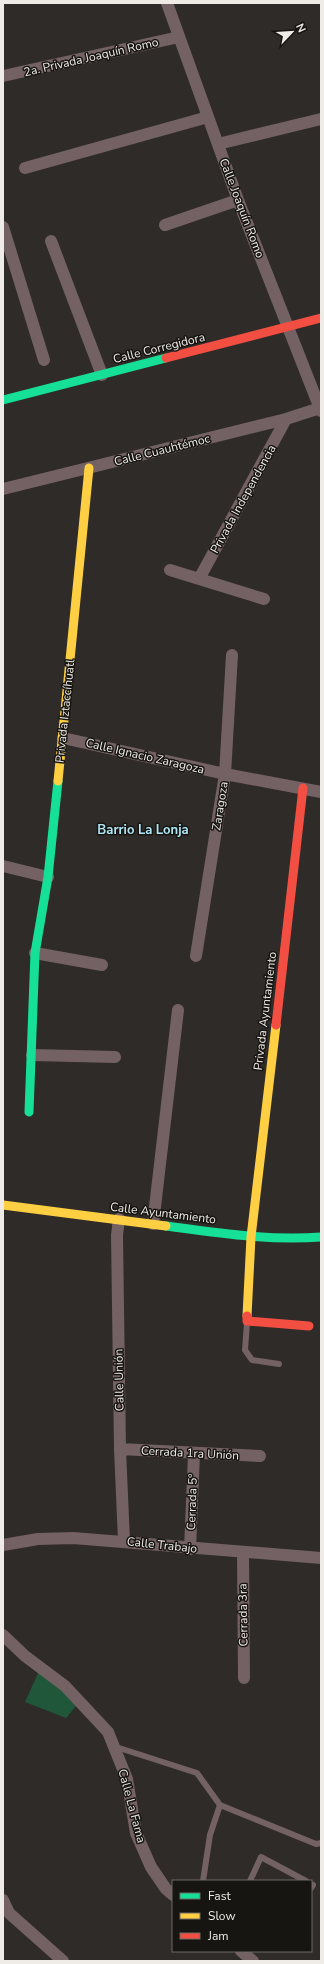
<svg xmlns="http://www.w3.org/2000/svg" width="324" height="1964" font-family="'Nunito Sans',sans-serif">
  <style>
    .green { fill: #205639 }
    .lines { fill: none; stroke-linecap: round; stroke-linejoin: round }
    .lane { stroke: #736164; stroke-width: 6 }
    .street { stroke: #736164; stroke-width: 12 }
    .fast { stroke: #16e098; stroke-width: 9 }
    .slow { stroke: #ffcf43; stroke-width: 9 }
    .jam { stroke: #f24e42; stroke-width: 9 }
    .labels { text-anchor: middle; stroke-width: 3; stroke-linejoin: round; paint-order: stroke }
    .street-label { font-size: 12px; fill: #efebe7; stroke: #171511 }
    .neighbourhood-label { font-size: 13px; font-weight: bold; fill: #b0e7f7; stroke: #171511 }
  </style>
  <rect width="100%" height="100%" fill="#2e2b28"/>
  <path class="green" d="M39,1671l24,17 14,17 -11,13 -41,-16z"/>
  <g class="lines">
    <path class="lane" d="M247,1323l-2,27 7,10 27,4
      M113,1746l84,27 23,32 96,39 5,-1
      M203,1881l7,-46 10,-30
      M250,1881l11,-24 45,24
      M311,1884l2,1 -2,3"/>
    <path class="street" d="M167,3l71,197 83,211
      M3,76l176,-39
      M218,144l103,-25
      M25,168l183,-51
      M165,225l73,-25
      M3,227l41,133
      M51,241l51,134
      M3,489l283,-70 34,-11
      M170,570l94,29
      M199,579l87,-160
      M63,738l162,36 96,18
      M3,866l45,11
      M35,953l67,12
      M196,956l29,-182 7,-119
      M32,1055l83,2
      M119,1219l-2,16 3,214 4,92
      M153,1224l25,-214
      M120,1449l140,7
      M3,1545l35,-6 35,-1 248,20
      M190,1549l4,-95
      M243,1553l1,125
      M3,1635l22,21 40,30 43,46 19,47 9,54 15,34 15,22 7,6
      M3,1900l6,13 54,48
      M241,1951l12,10"/>
    <path class="fast" d="M3,400l163,-42
      M29,1112l6,-159 13,-76 10,-96
      M166,1226c52,7 103,15 155,11"/>
    <path class="slow" d="M58,781l31,-313
      M3,1205l163,21
      M247,1316l4,-79 25,-212"/>
    <path class="jam" d="M166,358l155,-40
      M276,1025l27,-237
      M247,1316v5l62,5"/>
  </g>
  <g class="labels">
    <g class="street-label">
      <text transform="translate(91 57) rotate(-13)" y="4">2a. Privada Joaquín Romo</text>
      <text transform="translate(242 208) rotate(69)" y="4">Calle Joaquín Romo</text>
      <text transform="translate(159 348) rotate(-14)" y="4">Calle Corregidora</text>
      <text transform="translate(162 450) rotate(-14)" y="4">Calle Cuauhtémoc</text>
      <text transform="translate(243 499) rotate(-61)" y="4">Privada Independencia</text>
      <text transform="translate(65 711) rotate(-84)" y="4">Privada Iztaccíhuatl</text>
      <text transform="translate(145 756) rotate(13)" y="4">Calle Ignacio Zaragoza</text>
      <text transform="translate(220 806) rotate(-81)" y="4">Zaragoza</text>
      <text transform="translate(265 1011) rotate(-83)" y="4">Privada Ayuntamiento</text>
      <text transform="translate(163 1213) rotate(7)" y="4">Calle Ayuntamiento</text>
      <text transform="translate(119 1380) rotate(-91)" y="4">Calle Unión</text>
      <text transform="translate(190 1453) rotate(3)" y="4">Cerrada 1ra Unión</text>
      <text transform="translate(192 1502) rotate(-88)" y="4">Cerrada 5º</text>
      <text transform="translate(162 1545) rotate(6)" y="4">Calle Trabajo</text>
      <text transform="translate(243 1615) rotate(-91)" y="4">Cerrada 3ra</text>
      <text transform="translate(132 1806) rotate(75)" y="4">Calle La Fama</text>
    </g>
    <g class="neighbourhood-label">
      <text x="143" y="834">Barrio La Lonja</text>
    </g>
  </g>
  <rect width="324" height="1964" fill="none" stroke="#efebe7" stroke-width="8"/>
  <rect x="172" y="1880" width="140" height="72" fill="#171511" stroke="#6d6b67"/>
  <rect x="180" y="1893" width="20" height="6" fill="#16e098" stroke="#6d6b67"/>
  <text x="208" y="1900" font-size="12" fill="#efebe7">Fast</text>
  <rect x="180" y="1913" width="20" height="6" fill="#ffcf43" stroke="#6d6b67"/>
  <text x="208" y="1920" font-size="12" fill="#efebe7">Slow</text>
  <rect x="180" y="1933" width="20" height="6" fill="#f24e42" stroke="#6d6b67"/>
  <text x="208" y="1940" font-size="12" fill="#efebe7">Jam</text>
  <g transform="translate(292 32) rotate(65)" stroke="#171511" stroke-width="3" paint-order="stroke">
  <path d="M0-3L7 15L0 10L-7 15Z" fill="#efebe7"/>
  <text y="-6" font-size="11" font-weight="bold" text-anchor="middle" fill="#efebe7">N</text>
  </g>
</svg>
